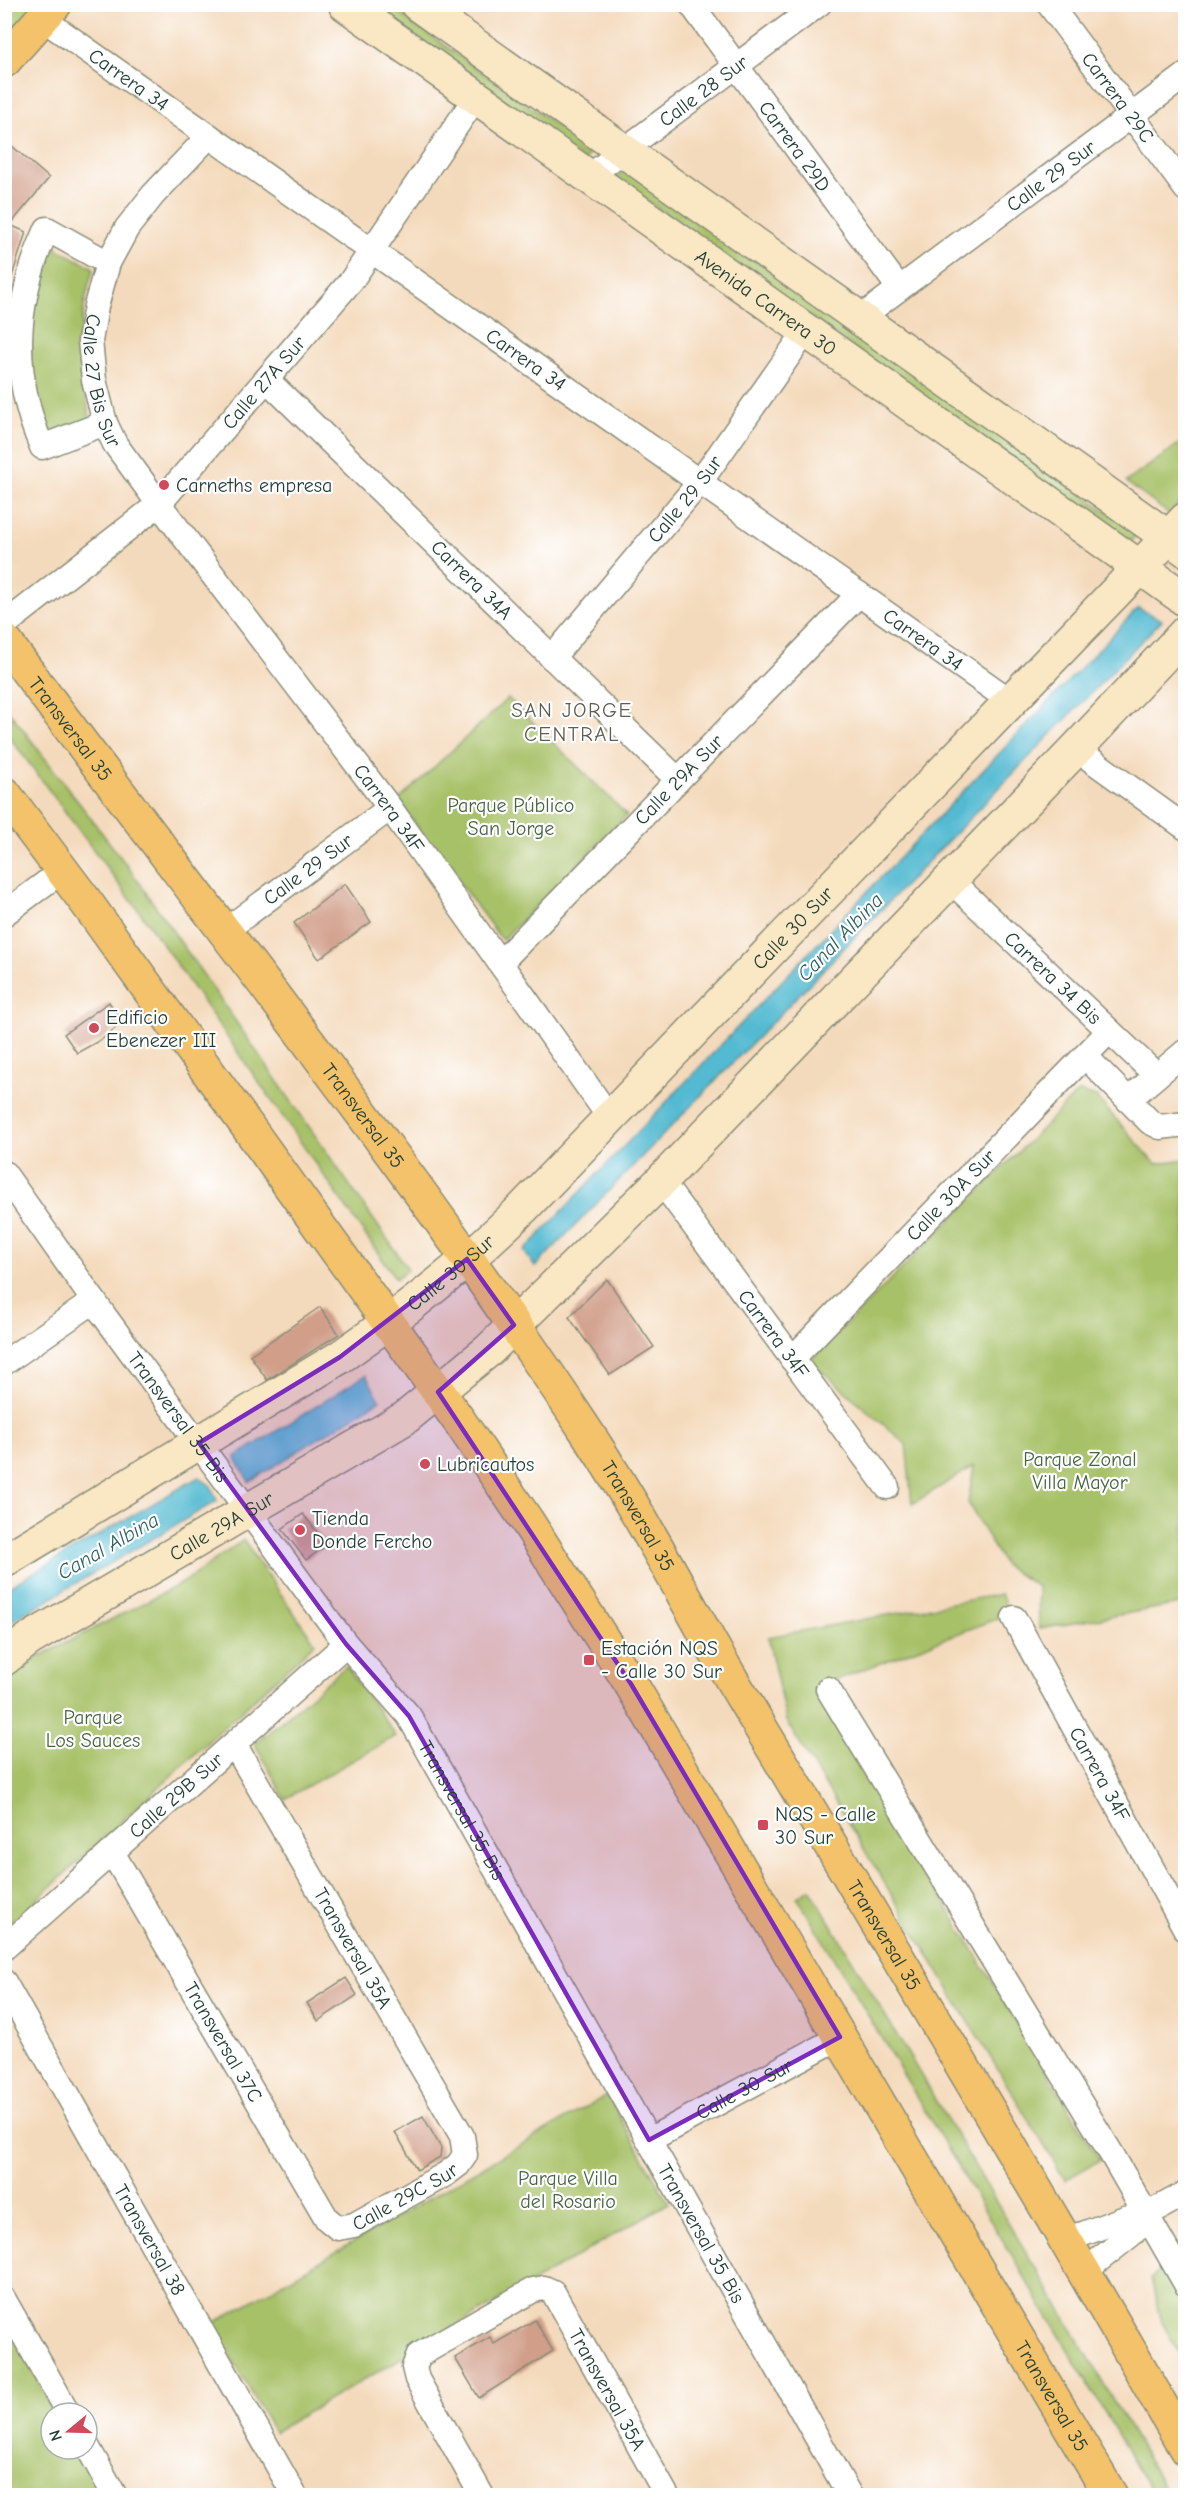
<svg xmlns="http://www.w3.org/2000/svg" width="1190" height="2500" font-family="'Comic Neue',sans-serif">
  <style>
    .green { fill: #a7c167; stroke: #637f4e; stroke-width: 1.5 }
    .water { fill: #53bad1; stroke: #397c82; stroke-width: 1.5 }
    .building { fill: #d09e89 }
    .lines { fill: none; stroke-linecap: round; stroke-linejoin: round }
    .street-casing { stroke: #8a8c78; stroke-width: 27 }
    .secondary-casing { stroke: #8a8c78; stroke-width: 36 }
    .primary-casing { stroke: #8a8c78; stroke-width: 36 }
    .highway-casing { stroke: #8a8c78; stroke-width: 36 }
    .street { stroke: #fff; stroke-width: 24 }
    .secondary { stroke: #fae7c3; stroke-width: 33 }
    .primary { stroke: #f3c26a; stroke-width: 33 }
    .highway { stroke: #f3c26a; stroke-width: 33 }
    .marked { fill: #7b2cbf; fill-opacity: 0.2; stroke: #7b2cbf; stroke-width: 4.5; stroke-linejoin: round }
    .poi-dot { fill: #d1495b; stroke: #fff; stroke-width: 2 }
    .labels { text-anchor: middle; stroke-width: 4.5; stroke-linejoin: round; paint-order: stroke }
    .street-label { font-size: 20px; fill: #1f3d34; stroke: #fff }
    .poi-label { font-size: 20px; fill: #1f3d34; stroke: #fff; text-anchor: start }
    .park-label { font-size: 20px; fill: #486543; stroke: #fff }
    .neighbourhood-label { font-size: 21px; letter-spacing: 1.5px; fill: #5d5f52; stroke: #fff }
    .water-label { font-size: 21px; font-style: italic; fill: #2f6263; stroke: #fff }
  </style>
  <rect width="100%" height="100%" fill="#fff"/>
  <filter id="ink" filterUnits="userSpaceOnUse"><feTurbulence type="fractalNoise" baseFrequency=".0167" numOctaves="2"/><feDisplacementMap in="SourceGraphic" scale="12" xChannelSelector="R" yChannelSelector="G"/><feConvolveMatrix kernelMatrix="1 2 1 2 8 2 1 2 1" color-interpolation-filters="sRGB"/></filter>
  <filter id="wash" filterUnits="userSpaceOnUse"><feTurbulence type="fractalNoise" baseFrequency=".008" numOctaves="4" result="noise"/><feDisplacementMap in="SourceGraphic" scale="24" xChannelSelector="R" yChannelSelector="G"/><feGaussianBlur stdDeviation="1.35" result="paint"/><feColorMatrix in="noise" values="0 0 0 0 0 0 0 0 0 0 0 0 0 0 0 0 0 1.4 0 .05"/><feComposite in="paint" operator="in"/></filter>
  <g filter="url(#wash)">
    <rect width="100%" height="100%" fill="#f4dabc"/>
    <path class="green" d="M6,5h30l-32,34v-32z
      M366,5h22l204,146 -8,10z
      M627,168l510,365 -8,12 -515,-368z
      M52,246l42,22c-18,50 -15,99 -4,150l-41,14c-17,-34 -23,-85 -17,-123 3,-21 13,-43 20,-63z
      M1185,440v57l-16,17 -43,-32z
      M508,698l119,117 -125,125 -104,-139z
      M5,706l126,165 277,398 -12,10 -251,-360 -140,-188z
      M1080,1092l16,5 60,67 29,-5v444l-146,26 -1,-42 -34,-22 -36,-62 6,-37 -62,38 -6,-60 -96,-83 265,-266z
      M243,1540l72,103 -310,286v-250l22,-16 157,-81z
      M1001,1594l8,20 -194,74 285,472 -35,20 -279,-459 -18,-84z
      M346,1666l50,70 -111,63 -30,-55z
      M810,1889l276,464 82,142h-15l-80,-137 -276,-461z
      M607,2095l62,108 -395,229 -62,-108z
      M1163,2269l22,39v55l-25,-44 -9,-41z
      M4,2320l52,93h-5v36h26l26,46h-98z"/>
    <path class="water" d="M1138,608l24,12 -627,647 -11,-16z
      M366,1375l14,25 -131,82 -14,-25z
      M199,1477l12,9 6,15 -212,124v-36z"/>
    <g id="blocks">
      <path class="building" d="M12,146l37,32 -39,47 16,7 -18,57h-4v-133z
        M345,884l26,38 -52,37 -25,-36z
        M109,1002l13,20 -18,16 -27,15 -13,-19z
        M607,1279l47,68 -44,28 -41,-58z
        M320,1307l19,27 -72,46 -17,-25z
        M303,1514l24,31 -21,15 -24,-31z
        M346,1978l11,17 -39,26 -11,-18z
        M423,2116l18,32 -1,9 -23,13 -22,-38z
        M535,2320l18,31 -74,47 -24,-40 35,-21 4,7z"/>
    </g>
  </g>
  <g filter="url(#ink)">
    <use href="#blocks" fill-opacity="0" stroke="#8a8c78" stroke-width="1.5"/>
    <g class="lines">
      <defs>
        <g id="street">
          <path id="s1" d="M691,4l208,284"/>
          <path id="s2" d="M1049,4l137,185"/>
          <path id="s3" d="M43,19l966,681"/>
          <path id="s4" d="M209,136l-56,59 -26,33 -19,35 -12,43 -6,35 4,39 11,43 10,21 44,60 231,304 220,310"/>
          <path id="s5" d="M588,177l231,-173"/>
          <path id="s6" d="M860,318l326,-243"/>
          <path id="s7" d="M267,380l411,400"/>
          <path d="M105,423l-63,24c-32,-74 -28,-145 5,-218l61,34"/>
          <path id="s8" d="M4,625l155,-121 192,-223 125,-184"/>
          <path id="s9" d="M552,658l148,-176 106,-151"/>
          <path d="M1076,749l110,79"/>
          <path id="s10" d="M950,880l206,195"/>
          <path d="M4,914l59,-44"/>
          <path id="s11" d="M226,930l164,-122"/>
          <path id="s12" d="M500,963l359,-369"/>
          <path d="M1085,1056l65,66 10,5 26,-3"/>
          <path d="M1128,1100l58,-49"/>
          <path id="s13" d="M4,1173l99,141 243,330 63,72 441,780"/>
          <path id="s14" d="M661,1181l226,306"/>
          <path id="s15" d="M792,1359l317,-328"/>
          <path d="M4,1363l90,-62"/>
          <path id="s16" d="M1014,1618l172,312"/>
          <path d="M828,1689l283,464 75,131"/>
          <path id="s17" d="M112,1852l215,367 11,9 16,-3 92,-51 12,-9 7,-10 -3,-19 -228,-392"/>
          <path id="s18" d="M4,1948l342,-304"/>
          <path id="s19" d="M4,1982l291,514"/>
          <path id="s20" d="M649,2140l191,-103"/>
          <path d="M1062,2234l12,2 9,-2 42,-16 21,-3 40,-22"/>
          <path d="M1087,2276l8,-13 38,-30 13,-18"/>
          <path d="M4,2300l64,113"/>
          <path d="M87,2446l28,50"/>
          <path id="s21" d="M482,2496l-65,-117 -3,-12 5,-12 114,-65 11,-2 9,4 114,204"/>
        </g>
        <g id="secondary">
          <path id="s22" d="M345,4l841,596"/>
          <path d="M417,4l769,546"/>
          <path id="s23" d="M4,1561l336,-204c64,-44 127,-94 183,-149l663,-689"/>
          <path id="s24" d="M4,1659l24,-19 377,-222 84,-68 172,-169 415,-432 110,-117"/>
        </g>
        <path id="primary" d="M4,61l51,-57"/>
        <g id="highway">
          <path id="s25" d="M4,640c197,265 405,522 586,797 44,67 82,137 121,207 25,44 52,87 78,131 133,224 268,447 397,674"/>
          <path id="s26" d="M4,793l82,109 374,520 67,99 104,163 480,812"/>
        </g>
      </defs>
      <use href="#street" class="street-casing"/>
      <use href="#secondary" class="secondary-casing"/>
      <use href="#primary" class="primary-casing"/>
      <use href="#highway" class="highway-casing"/>
      <use href="#street" class="street"/>
      <use href="#secondary" class="secondary"/>
      <use href="#primary" class="primary"/>
      <use href="#highway" class="highway"/>
    </g>
  </g>
  <path class="marked" d="M467,1259l47,66 -76,67 193,292 209,353 -191,103 -240,-424 -63,-72 -147,-201 141,-86z"/>
  <g class="poi-dot">
    <circle cx="164" cy="485" r="6"/>
    <circle cx="94" cy="1028" r="6"/>
    <circle cx="425" cy="1464" r="6"/>
    <circle cx="300" cy="1530" r="6"/>
    <rect x="583" y="1654" width="12" height="12" rx="3"/>
    <rect x="757" y="1819" width="12" height="12" rx="3"/>
  </g>
  <g class="labels">
    <g class="street-label">
      <text dy="7" stroke="none"><textPath href="#s3" startOffset="105">Carrera 34</textPath></text>
      <text dy="7" stroke="none"><textPath href="#s5" startOffset="144">Calle 28 Sur</textPath></text>
      <text dy="7" stroke="none"><textPath href="#s2" startOffset="116">Carrera 29C</textPath></text>
      <text dy="7" stroke="none"><textPath href="#s1" startOffset="176">Carrera 29D</textPath></text>
      <text dy="7" stroke="none"><textPath href="#s6" startOffset="238">Calle 29 Sur</textPath></text>
      <text dy="7" stroke="none"><textPath href="#s22" startOffset="516">Avenida Carrera 30</textPath></text>
      <text dy="7" stroke="none"><textPath href="#s3" startOffset="591">Carrera 34</textPath></text>
      <text dy="7" stroke="none"><textPath href="#s4" startOffset="284">Calle 27 Bis Sur</textPath></text>
      <text dy="7" stroke="none"><textPath href="#s8" startOffset="357">Calle 27A Sur</textPath></text>
      <text dy="7" stroke="none"><textPath href="#s9" startOffset="207">Calle 29 Sur</textPath></text>
      <text dy="7" stroke="none"><textPath href="#s7" startOffset="286">Carrera 34A</textPath></text>
      <text dy="7" stroke="none"><textPath href="#s3" startOffset="1077">Carrera 34</textPath></text>
      <text dy="7" stroke="none"><textPath href="#s25" startOffset="111">Transversal 35</textPath></text>
      <text dy="7" stroke="none"><textPath href="#s12" startOffset="256">Calle 29A Sur</textPath></text>
      <text dy="7" stroke="none"><textPath href="#s4" startOffset="806">Carrera 34F</textPath></text>
      <text dy="7" stroke="none"><textPath href="#s11" startOffset="102">Calle 29 Sur</textPath></text>
      <text dy="7" stroke="none"><textPath href="#s23" startOffset="1018">Calle 30 Sur</textPath></text>
      <text dy="7" stroke="none"><textPath href="#s10" startOffset="142">Carrera 34 Bis</textPath></text>
      <text dy="7" stroke="none"><textPath href="#s25" startOffset="596">Transversal 35</textPath></text>
      <text dy="7" stroke="none"><textPath href="#s15" startOffset="228">Calle 30A Sur</textPath></text>
      <text dy="7" stroke="none"><textPath href="#s23" startOffset="532">Calle 30 Sur</textPath></text>
      <text dy="7" stroke="none"><textPath href="#s14" startOffset="190">Carrera 34F</textPath></text>
      <text dy="7" stroke="none"><textPath href="#s13" startOffset="300">Transversal 35 Bis</textPath></text>
      <text dy="7" stroke="none"><textPath href="#s25" startOffset="1082">Transversal 35</textPath></text>
      <text dy="7" stroke="none"><textPath href="#s24" startOffset="255">Calle 29A Sur</textPath></text>
      <text dy="7" stroke="none"><textPath href="#s16" startOffset="178">Carrera 34F</textPath></text>
      <text dy="7" stroke="none"><textPath href="#s18" startOffset="230">Calle 29B Sur</textPath></text>
      <text dy="7" stroke="none"><textPath href="#s13" startOffset="786">Transversal 35 Bis</textPath></text>
      <text dy="7" stroke="none"><textPath href="#s25" startOffset="1568">Transversal 35</textPath></text>
      <text transform="translate(353 1948) rotate(60)" y="7">Transversal 35A</text>
      <text dy="7" stroke="none"><textPath href="#s17" startOffset="220">Transversal 37C</textPath></text>
      <text dy="7" stroke="none"><textPath href="#s20" startOffset="108">Calle 30 Sur</textPath></text>
      <text dy="7" stroke="none"><textPath href="#s17" startOffset="514">Calle 29C Sur</textPath></text>
      <text dy="7" stroke="none"><textPath href="#s13" startOffset="1272">Transversal 35 Bis</textPath></text>
      <text dy="7" stroke="none"><textPath href="#s19" startOffset="296">Transversal 38</textPath></text>
      <text dy="7" stroke="none"><textPath href="#s21" startOffset="423">Transversal 35A</textPath></text>
      <text dy="7" stroke="none"><textPath href="#s26" startOffset="1917">Transversal 35</textPath></text>
    </g>
    <g class="poi-label">
      <text x="176" y="492">Carneths empresa</text>
      <text x="106" y="1024">Edificio<tspan x="106" dy="23">Ebenezer III</tspan></text>
      <text x="437" y="1471">Lubricautos</text>
      <text x="312" y="1525">Tienda<tspan x="312" dy="23">Donde Fercho</tspan></text>
      <text x="601" y="1655">Estación NQS<tspan x="601" dy="23">- Calle 30 Sur</tspan></text>
      <text x="775" y="1821">NQS - Calle<tspan x="775" dy="23">30 Sur</tspan></text>
    </g>
    <g class="park-label">
      <text x="511" y="812">Parque Público<tspan x="511" dy="23">San Jorge</tspan></text>
      <text x="1080" y="1466">Parque Zonal<tspan x="1080" dy="23">Villa Mayor</tspan></text>
      <text x="93" y="1724">Parque<tspan x="93" dy="23">Los Sauces</tspan></text>
      <text x="568" y="2185">Parque Villa<tspan x="568" dy="23">del Rosario</tspan></text>
    </g>
    <g class="neighbourhood-label">
      <text x="572" y="717">SAN JORGE<tspan x="572" dy="24">CENTRAL</tspan></text>
    </g>
    <g class="water-label">
      <text transform="translate(840 937) rotate(-46)" y="7">Canal Albina</text>
      <text transform="translate(108 1546) rotate(-30)" y="7">Canal Albina</text>
    </g>
  </g>
  <rect width="1190" height="2500" fill="none" stroke="#fff" stroke-width="24"/>
  <g transform="translate(69 2431) rotate(251)"><circle r="28" fill="#ffffff" stroke="#a5b1ae" stroke-width="1.5"/>
  <path d="M0-4.5L10 22L0 15L-10 22Z" fill="#d1495b"/>
  <text y="-9" font-size="16" font-weight="bold" text-anchor="middle" fill="#1f3d34">N</text>
  </g>
</svg>
